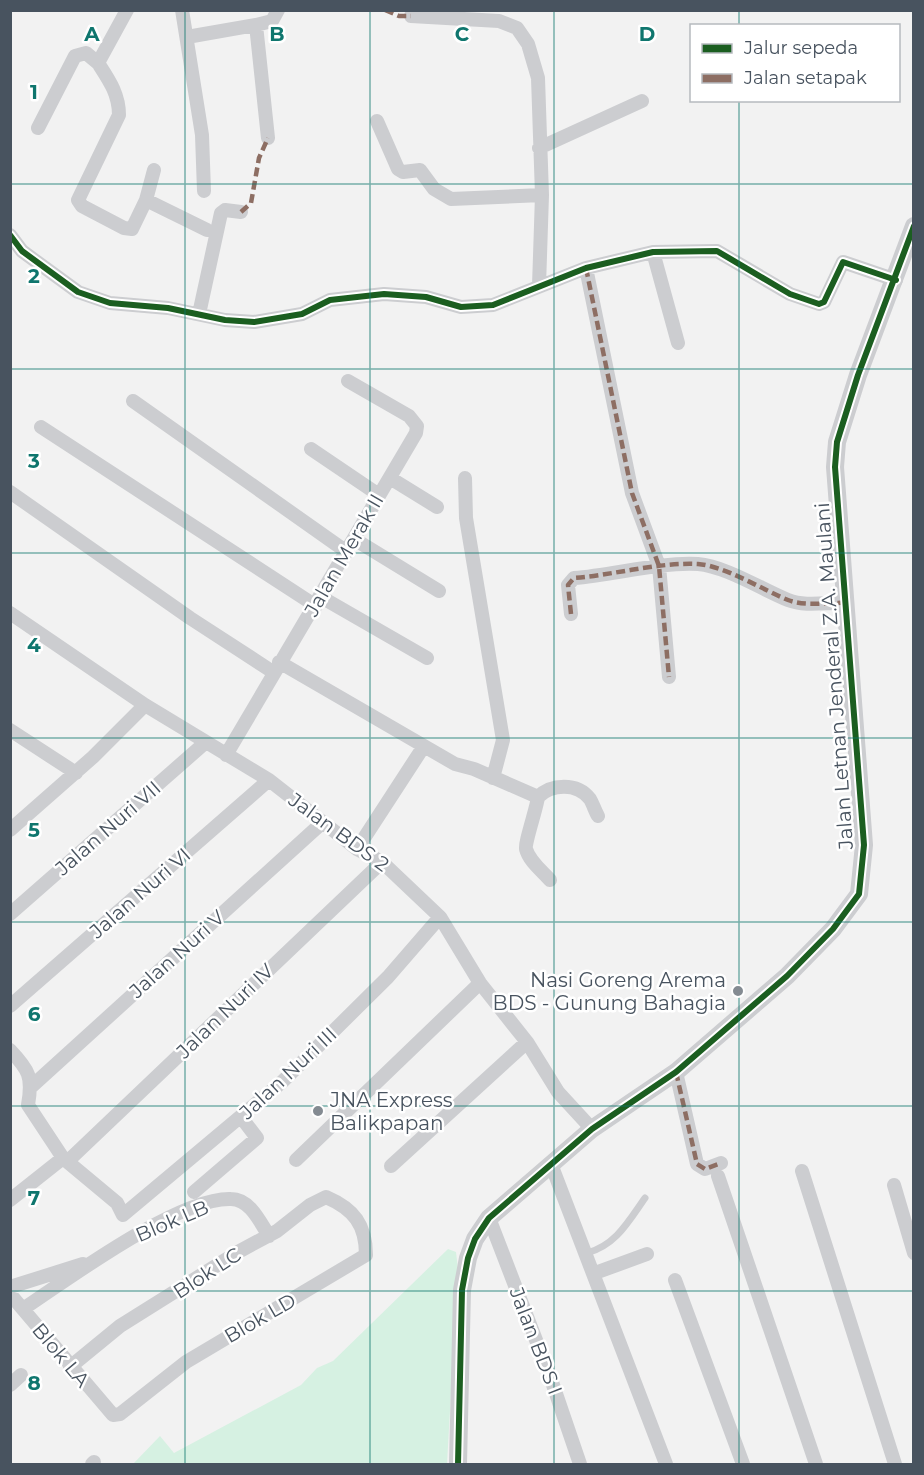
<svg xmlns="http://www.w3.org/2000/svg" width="924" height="1475" font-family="Montserrat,sans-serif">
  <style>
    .green { fill: #d6f1e2 }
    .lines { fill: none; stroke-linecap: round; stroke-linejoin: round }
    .service { stroke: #cccdd0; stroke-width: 7 }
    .minor { stroke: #cccdd0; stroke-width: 14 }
    .tertiary { stroke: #cccdd0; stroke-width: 18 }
    .quiet { stroke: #8d6e63; stroke-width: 4.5; stroke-dasharray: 9 4.5; stroke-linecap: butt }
    .cycleway-casing { stroke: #fff; stroke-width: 10 }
    .cycleway { stroke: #1b5e20; stroke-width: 6 }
    .grid { fill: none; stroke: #0f766e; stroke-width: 1.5; stroke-opacity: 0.55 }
    .poi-dot { fill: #848b92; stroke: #fff; stroke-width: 2 }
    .labels { text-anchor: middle; stroke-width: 5; stroke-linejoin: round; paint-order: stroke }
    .street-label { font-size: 20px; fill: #48535f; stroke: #fff }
    .poi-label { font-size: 20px; fill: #48535f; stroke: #fff; text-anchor: end }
    .grid-label { font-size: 20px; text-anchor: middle; font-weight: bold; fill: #0f766e; stroke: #fff; stroke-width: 5; stroke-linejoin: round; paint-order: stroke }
  </style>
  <rect width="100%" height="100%" fill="#f2f2f2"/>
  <path class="green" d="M448,1249l8,3 2,17 -11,195h-314l27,-28 14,17 127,-68 16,-17 16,-7z"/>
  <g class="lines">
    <path class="service" d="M587,1253c29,-8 41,-31 58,-55"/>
    <path class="minor" d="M127,10l-29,53c11,17 21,31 21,52l-41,85 4,6 42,22 8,1 14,-29 61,30
      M182,10l20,125 2,56
      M411,16l88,5 18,7 11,16 10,34 4,117 -3,91
      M187,37l69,-12
      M377,121l21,48 5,3 17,-2 14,19 17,10 91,-4
      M38,128l37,-72 11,-3 12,10
      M268,138l-12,-113 16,-4 6,-11
      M539,148l103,-47
      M146,200l8,-30
      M10,235l12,16 56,41 32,11 58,5 57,12 29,2 48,-8 28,-14 54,-6 42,3 35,10 32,-2 93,-37 67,-16 64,-1 73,43 29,10 5,-2 19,-40 53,18
      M653,252l25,91
      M586,268l46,225 27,73 10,111
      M199,314l22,-101 4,-3 16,2
      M133,401l214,151
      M41,427l275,179
      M311,449l68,46
      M390,478l47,29
      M465,478l1,40 37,222 -10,38
      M10,492l180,126 83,54
      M354,539l85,52
      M321,597l106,61
      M10,613l135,92 124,75 88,69 25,13 58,55 40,66 47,59 31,50 34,37
      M571,614l-3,-29 6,-7c40,-3 84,-16 124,-14 27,2 65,26 90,36 18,7 39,2 59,3
      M279,662l176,102 19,5 64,28c13,-13 39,-15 52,2 3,5 5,12 8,17
      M10,730l66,43
      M226,755l190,-322 1,-7 -8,-10 -61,-35
      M538,797c-1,10 -14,48 -12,52 3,12 16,22 24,31
      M10,830l83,-73 52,-52
      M357,849l67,-103
      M10,914l196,-172
      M10,1006l259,-226
      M10,1050c19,20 23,27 18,55l35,53 54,45 6,12 159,-133 106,-105 52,-60
      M676,1072l21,92 8,5 16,-6
      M31,1087l292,-265
      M296,1160l184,-177
      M68,1161l314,-299
      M551,1164l115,300
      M391,1166l136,-124
      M802,1171l93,293
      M718,1176l98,288
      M894,1185l20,68
      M194,1192l63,-54 -16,-21
      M10,1200l53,-42
      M489,1218l62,161 29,85
      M595,1273l52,-19
      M675,1280l68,184
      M10,1287l73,-23
      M10,1294l103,121 7,-1 66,-52 180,-107c0,-30 -12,-46 -40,-58l-16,8 -33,26 -39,21 -118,74 -50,41
      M23,1309c45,-30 156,-112 208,-110 19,0 29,23 38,37
      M10,1385l11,-10
      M92,1464l2,-2"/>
    <path class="tertiary" d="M458,1464l4,-174 6,-32 7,-19 14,-21 103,-89 84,-57 111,-96 46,-47 26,-35 5,-49 -29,-378 2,-25 21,-67 56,-149"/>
    <path class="quiet" d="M385,10l14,6h12
      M241,212l10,-9 8,-45 9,-20
      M586,268l46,225 27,73 10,111
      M571,614l-3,-29 6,-7c40,-3 84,-16 124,-14 27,2 65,26 90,36 18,7 39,2 59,3
      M676,1072l21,92 8,5 16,-6"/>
    <defs>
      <path id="cycleway" d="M10,235l12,16 56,41 32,11 58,5 57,12 29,2 48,-8 28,-14 54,-6 42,3 35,10 32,-2 93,-37 67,-16 64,-1 73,43 29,10 5,-2 19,-40 53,18
        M458,1464l4,-174 6,-32 7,-19 14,-21 103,-89 84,-57 111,-96 46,-47 26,-35 5,-49 -29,-378 2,-25 21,-67 56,-149"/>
    </defs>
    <use href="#cycleway" class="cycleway-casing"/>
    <use href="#cycleway" class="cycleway"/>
  </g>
  <path class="grid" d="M185,10v1454M370,10v1454M554,10v1454M739,10v16M739,100v1364M10,184h904M10,369h904M10,553h904M10,738h904M10,922h904M10,1106h904M10,1291h904"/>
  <g class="poi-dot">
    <circle cx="738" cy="991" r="6"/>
    <circle cx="318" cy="1111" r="6"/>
  </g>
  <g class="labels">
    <g class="street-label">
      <text transform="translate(344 555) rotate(-60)" y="7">Jalan Merak II</text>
      <text transform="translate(834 676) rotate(-94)" y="7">Jalan Letnan Jenderal Z.A. Maulani</text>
      <text transform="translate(108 828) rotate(-41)" y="7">Jalan Nuri VII</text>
      <text transform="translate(339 832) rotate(36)" y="7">Jalan BDS 2</text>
      <text transform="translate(140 893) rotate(-41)" y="7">Jalan Nuri VI</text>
      <text transform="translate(177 954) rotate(-42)" y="7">Jalan Nuri V</text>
      <text transform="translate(225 1011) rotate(-44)" y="7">Jalan Nuri IV</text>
      <text transform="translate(288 1073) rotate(-43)" y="7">Jalan Nuri III</text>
      <text transform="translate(172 1221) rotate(-23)" y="7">Blok LB</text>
      <text transform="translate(207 1273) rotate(-33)" y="7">Blok LC</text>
      <text transform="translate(260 1318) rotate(-30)" y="7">Blok LD</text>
      <text transform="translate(536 1341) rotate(69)" y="7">Jalan BDS I</text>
      <text transform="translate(61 1355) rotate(50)" y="7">Blok LA</text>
    </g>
    <g class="poi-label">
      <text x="726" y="987">Nasi Goreng Arema<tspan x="726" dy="23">BDS - Gunung Bahagia</tspan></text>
      <text x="330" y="1107" text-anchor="start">JNA Express<tspan x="330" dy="23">Balikpapan</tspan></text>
    </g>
  </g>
  <g class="grid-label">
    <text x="92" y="41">A</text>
    <text x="277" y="41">B</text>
    <text x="462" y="41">C</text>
    <text x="647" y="41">D</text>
    <text x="34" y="99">1</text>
    <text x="34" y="283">2</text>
    <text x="34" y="468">3</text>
    <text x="34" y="652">4</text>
    <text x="34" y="837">5</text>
    <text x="34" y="1021">6</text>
    <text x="34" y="1205">7</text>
    <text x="34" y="1390">8</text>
  </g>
  <rect width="924" height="1475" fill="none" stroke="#48535f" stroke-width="24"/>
  <rect x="690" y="24" width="210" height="78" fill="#ffffff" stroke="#b6babf" stroke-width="1.5"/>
  <rect x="702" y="44" width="30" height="9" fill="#1b5e20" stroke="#b6babf" stroke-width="1.5"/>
  <text x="744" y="54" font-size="18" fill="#48535f">Jalur sepeda</text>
  <rect x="702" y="74" width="30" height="9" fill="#8d6e63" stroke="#b6babf" stroke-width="1.5"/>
  <text x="744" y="84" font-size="18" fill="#48535f">Jalan setapak</text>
</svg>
